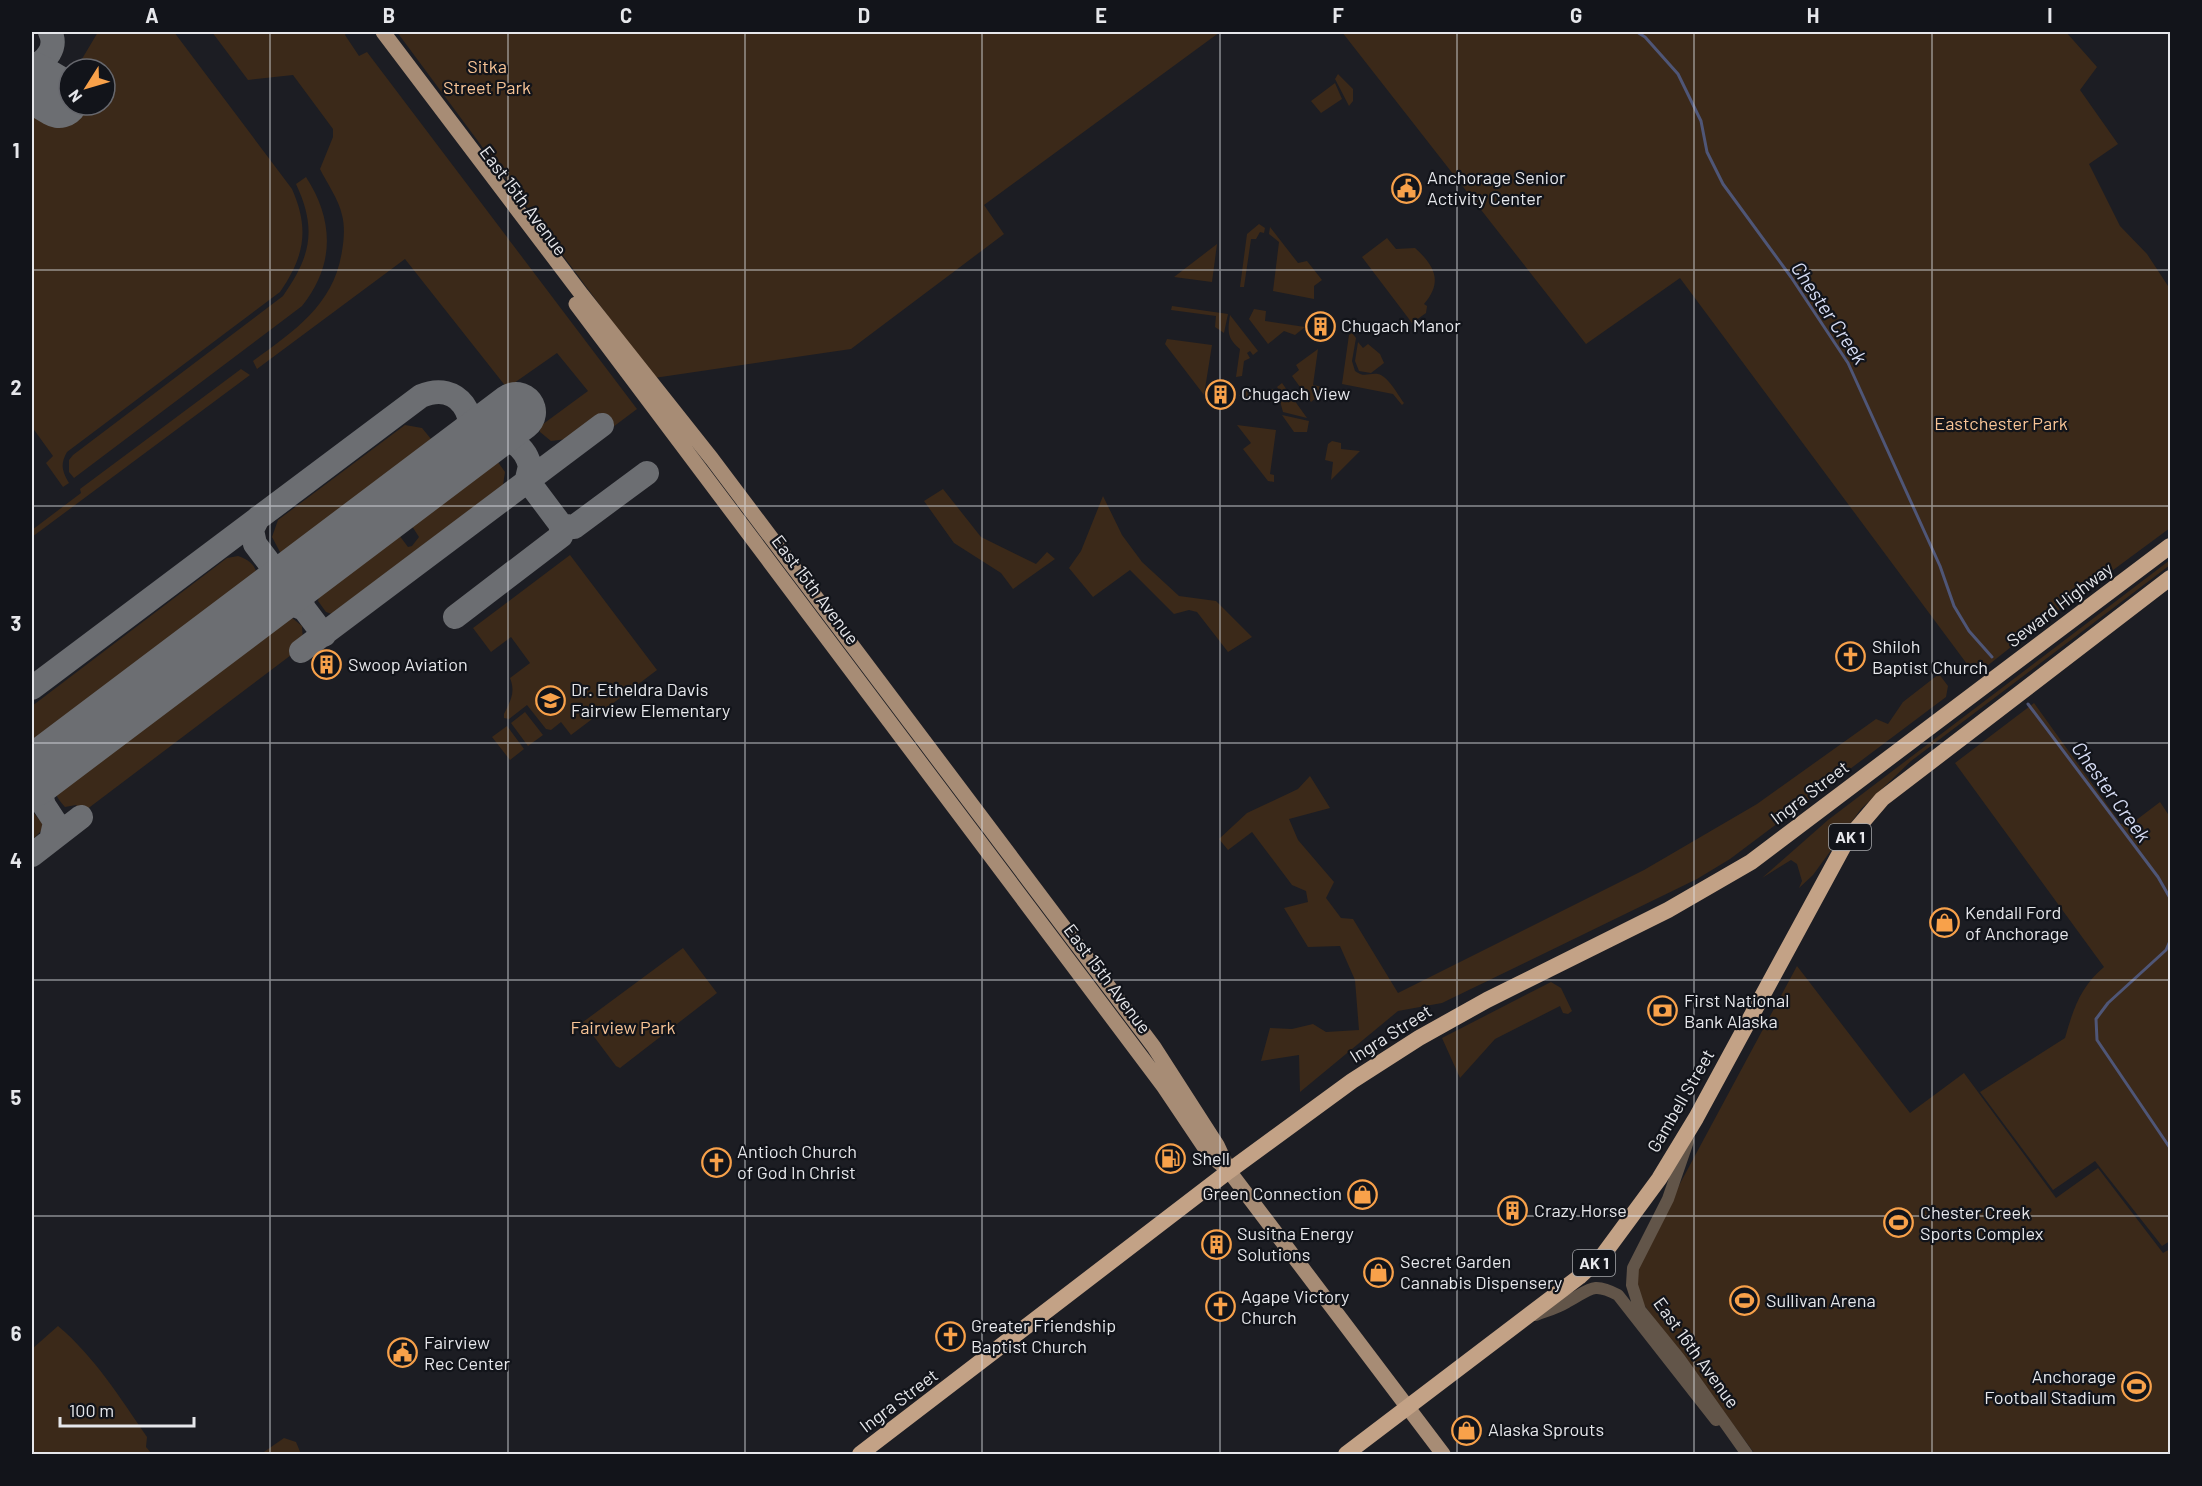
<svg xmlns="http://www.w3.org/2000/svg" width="2202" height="1486" font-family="Barlow,sans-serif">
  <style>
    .green { fill: #3b2919 }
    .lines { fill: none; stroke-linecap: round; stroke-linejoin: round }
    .stream { stroke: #4f5677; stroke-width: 3 }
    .taxiway { stroke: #6c6e72; stroke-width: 24 }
    .runway { stroke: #6c6e72; stroke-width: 60 }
    .minor { stroke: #625549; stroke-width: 12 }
    .major { stroke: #a78c75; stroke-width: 15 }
    .highway { stroke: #c3a286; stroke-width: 16 }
    .grid { fill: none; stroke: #e6e7eb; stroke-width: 1.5; stroke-opacity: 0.55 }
    .labels { text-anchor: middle; stroke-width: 4.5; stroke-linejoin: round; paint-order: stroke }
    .shield { fill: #12141a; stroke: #a6a8ac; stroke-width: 1.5 }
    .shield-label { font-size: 16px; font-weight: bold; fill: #e6e7eb }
    .park-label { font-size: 18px; fill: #f8c496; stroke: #12141a }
    .poi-label { font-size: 18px; fill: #e6e7eb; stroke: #12141a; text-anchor: start }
    .street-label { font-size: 18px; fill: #e6e7eb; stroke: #12141a }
    .water-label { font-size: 20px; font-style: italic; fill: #d6dcf4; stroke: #12141a }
    .neatline { fill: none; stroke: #e6e7eb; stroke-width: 2 }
    .grid-label { font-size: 20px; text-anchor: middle; font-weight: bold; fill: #e6e7eb }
  </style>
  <rect width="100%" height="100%" fill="#1c1d23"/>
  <path class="green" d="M98,32h76l118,157c18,41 12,68 -12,103l-213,160c-7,12 -5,19 2,31l-6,4 -17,-24 7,-7 -21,-29v-323l18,10 19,-33v24h36v-36h-29z
    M212,32h135l-2,3 14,21 8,-4 270,357 -24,18 -12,-14 -34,26 -16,2 -11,-9 -1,-5 49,-36 -31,-38 -50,35 -102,-129 -148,110 -4,-8c41,-30 81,-56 89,-110 2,-11 3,-25 0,-36 -3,-15 -15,-32 -22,-46l13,-32v-8l-40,-54 -45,5z
    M397,32h823l-236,173 20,29 -153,115 -197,29z
    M1342,32h724l31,35 -17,23 38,54 -29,20 31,62 27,28 23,35v239l-130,96 -58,46 -15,-6 -287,-386 -94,66z
    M1338,74l15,15v12l-4,5 -14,-27z
    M1335,83l7,16 -21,14 -10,-12z
    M306,177c28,43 29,88 -4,129l-228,172 -5,-6v-12l4,-5 210,-159c28,-40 34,-67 13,-112z
    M1259,224l6,4 -1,5 -4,-1 -4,7h-5l-7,48h-4l7,-53z
    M1270,227l28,36 9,-2 15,19 -8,6v13l-41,-8 6,-49 -10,-8z
    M1387,238l9,11 19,-1c20,18 28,34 9,56l3,2 -1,7 -14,10 -50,-66z
    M1217,244l-5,38 -38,-5z
    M1172,306l56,8 -4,19 -9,-6 1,-11 -45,-6z
    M1254,309l12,2 -1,10 40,6 -10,8 -11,-4 -16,13 -19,-25z
    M1230,315l28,36 -5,4 -3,-4 -3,2 3,5 -6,3 -2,15 -6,1 4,-28c-12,-10 -13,-16 -10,-34z
    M1352,333l4,5 -4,23 3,10c9,7 13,2 23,3 10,2 20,21 26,29l-2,2 -9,-11 -51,-10 7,-49z
    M1167,339l45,6 -8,50 -39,-51z
    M1358,342l5,6 5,-4 12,10 4,9 -13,10 -12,-2 -4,-10z
    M1318,349l-5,36 9,2v6l-11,9 -19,-26 7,-6 -3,-5z
    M241,369l9,6 -218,162v-7l49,-37 -1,-4z
    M1282,383l25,35 -24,-6 -3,-11 -41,-5 6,-7 21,3 7,-3 4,4 3,-2 -3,-4z
    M1282,415l27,6 -2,11h-13z
    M405,425l17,3 9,11 -1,12 -6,7 -127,96 -17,-2 -8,-15 6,-17z
    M1237,425l39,5 -6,44 4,1v7l-6,-1 -25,-32 8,-6z
    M1332,441l9,2v6l19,2 -29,29 2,-18 -8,-2 3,-16z
    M495,458l10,14 -2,13 -171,129 -6,-2 -8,-11 4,-17 71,-54 3,1 12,16 4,-1 7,-9 -11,-17z
    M943,489l38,48 55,27 11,-12 8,7 -42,30 -12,-16 -47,-30 -30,-42z
    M1103,496l19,39 20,27 37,34 37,5 36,36 -24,15 -31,-40 -8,-2 -15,4 -44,-44 -37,27 -24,-29 12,-17z
    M570,555l87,115 -86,65 -10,-13 -10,8 -5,-1 -19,-24 -18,14 -5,-1v-4c6,-13 12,-21 6,-36l20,-15 -19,-26 -20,15 -18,-24z
    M238,556c14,5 20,11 19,27l-5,6 -203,151 -17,8v-42l195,-148z
    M2170,560v5l-259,196 -50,48 -48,66 -14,13 3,-7 -5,-17 -6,-4 -29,18 66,-58z
    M291,617l11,9 1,15 -6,5 2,3 -217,164 -6,-8 -11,2c-15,-17 -8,-14 1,-29l208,-158z
    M1939,674l9,12 -2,11 -216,162 -33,20 -255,124 -44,8 -98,81 -1,-37 -38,6 9,-33 22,1 21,-5 13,8 33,-2 -4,-50 -15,-34 -32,1 -24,-39 24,-6 -2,-11 -14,-6 -40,-53 -24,18 -9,-11 28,-26 51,-24 12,-13 20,32 -41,11 9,21 36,42 -8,16 15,20 12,1 45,74 246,-123 113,-66 119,-85 12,5 15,-22z
    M2034,703l87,121 14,-3 25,-19 10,15v424l-8,5 -67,-85 -42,29 -73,-98 85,-54c8,-28 15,-51 39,-71l-149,-204z
    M525,712l18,23 -15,11 -17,-23z
    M507,726l17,23 -14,11 -18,-23z
    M32,811l11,13v5l-11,11z
    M683,948l34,45 -97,75 -4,-2 -33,-44z
    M1797,966l113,147 54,-40 92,125 42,-30 65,85 7,-4v205h-415l-128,-172z
    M1551,982l10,6 11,23 -4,3 -5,-1 -3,-7 -65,33 -35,39 -18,-40z
    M58,1326c36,30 63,73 89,111l-1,10 6,7h-120v-105z
    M284,1438l12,4 5,12h-40z"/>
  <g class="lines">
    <path class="stream" d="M1637,32l8,5 33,37 23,47 6,31 16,32 68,93 57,86 92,203 14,40 15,25 23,26
      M2028,704l130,173 12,21
      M2170,941l-4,9 -58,53 -12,16 1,21 73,108"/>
    <path class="taxiway" d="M32,67c14,-5 26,-20 18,-35
      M479,440c22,-8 45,2 51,26l-4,17
      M258,518l-6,12 3,14 69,91
      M561,525l13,2 73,-54
      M260,606l23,-6 21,9
      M304,609c-8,-21 1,-33 15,-48
      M455,617l106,-81v-11l-33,-44
      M301,651l301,-226
      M32,688l389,-292c38,-16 60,21 44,54
      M32,787l23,35 -4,18
      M44,805c-9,-22 2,-36 18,-51
      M32,855l49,-38"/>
    <path class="runway" d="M32,82l27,16
      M32,777l484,-365"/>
    <path class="minor" d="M1688,1141l-20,58 -35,69 -1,17 8,25 39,48 68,96
      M1536,1315c10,-4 21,-7 31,-13 23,-12 25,-21 51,-7l98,125"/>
    <path class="major" d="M383,32l199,263 130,164 442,588 63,98 12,26 214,283
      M576,304l588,783 45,67 18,15"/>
    <path class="highway" d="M860,1454l369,-283 123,-90 67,-43 68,-38 181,-90 83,-48 419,-316
      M1346,1454l233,-177 24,-22 56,-76 37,-61 151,-278 35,-41 288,-221"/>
  </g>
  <path class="grid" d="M270,32v1422M508,32v1422M745,32v1422M982,32v1422M1220,32v1422M1457,32v1422M1694,32v1422M1932,32v1422M32,270h2138M32,506h2138M32,743h2138M32,980h2138M32,1216h2138"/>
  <defs>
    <symbol id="civic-ring" viewBox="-11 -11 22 22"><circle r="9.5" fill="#12141a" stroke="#f8a14a" stroke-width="1.5"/><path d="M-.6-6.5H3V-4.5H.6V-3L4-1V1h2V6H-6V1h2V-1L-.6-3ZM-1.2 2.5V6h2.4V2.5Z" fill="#f8a14a"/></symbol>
    <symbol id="building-ring" viewBox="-11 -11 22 22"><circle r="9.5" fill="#12141a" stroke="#f8a14a" stroke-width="1.5"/><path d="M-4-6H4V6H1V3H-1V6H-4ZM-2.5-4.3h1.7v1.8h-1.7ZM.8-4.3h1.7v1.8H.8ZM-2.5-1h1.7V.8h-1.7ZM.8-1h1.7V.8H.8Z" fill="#f8a14a"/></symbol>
    <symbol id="church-ring" viewBox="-11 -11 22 22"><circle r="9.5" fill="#12141a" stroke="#f8a14a" stroke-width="1.5"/><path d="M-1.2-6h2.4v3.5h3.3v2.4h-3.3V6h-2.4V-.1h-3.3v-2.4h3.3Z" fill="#f8a14a"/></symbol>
    <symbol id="school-ring" viewBox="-11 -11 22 22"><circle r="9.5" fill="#12141a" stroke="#f8a14a" stroke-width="1.5"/><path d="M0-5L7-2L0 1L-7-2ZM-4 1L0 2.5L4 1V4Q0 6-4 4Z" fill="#f8a14a"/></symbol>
    <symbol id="shop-ring" viewBox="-11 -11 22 22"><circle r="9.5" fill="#12141a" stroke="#f8a14a" stroke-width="1.5"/><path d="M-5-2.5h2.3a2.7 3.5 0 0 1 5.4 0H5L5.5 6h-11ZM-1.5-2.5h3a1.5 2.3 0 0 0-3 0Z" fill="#f8a14a"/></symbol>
    <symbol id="bank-ring" viewBox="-11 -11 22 22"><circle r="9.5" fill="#12141a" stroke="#f8a14a" stroke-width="1.5"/><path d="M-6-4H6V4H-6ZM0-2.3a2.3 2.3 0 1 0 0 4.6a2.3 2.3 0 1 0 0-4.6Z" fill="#f8a14a"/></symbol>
    <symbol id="fuel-ring" viewBox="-11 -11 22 22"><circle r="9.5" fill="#12141a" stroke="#f8a14a" stroke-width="1.5"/><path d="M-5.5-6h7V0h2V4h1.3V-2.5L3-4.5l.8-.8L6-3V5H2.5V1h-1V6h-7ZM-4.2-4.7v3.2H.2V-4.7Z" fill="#f8a14a"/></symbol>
    <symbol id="stadium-ring" viewBox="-11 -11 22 22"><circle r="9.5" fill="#12141a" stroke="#f8a14a" stroke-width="1.5"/><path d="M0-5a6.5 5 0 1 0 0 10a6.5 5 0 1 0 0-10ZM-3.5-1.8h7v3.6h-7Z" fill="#f8a14a"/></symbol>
  </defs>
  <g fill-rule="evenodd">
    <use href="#civic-ring" x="1390" y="172" width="33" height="33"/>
    <use href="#building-ring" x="1304" y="310" width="33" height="33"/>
    <use href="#building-ring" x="1204" y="378" width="33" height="33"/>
    <use href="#church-ring" x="1834" y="640" width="33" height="33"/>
    <use href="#building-ring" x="310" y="648" width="33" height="33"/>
    <use href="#school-ring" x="534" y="684" width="33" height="33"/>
    <use href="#shop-ring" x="1928" y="906" width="33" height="33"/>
    <use href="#bank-ring" x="1646" y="994" width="33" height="33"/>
    <use href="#fuel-ring" x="1154" y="1142" width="33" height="33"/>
    <use href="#church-ring" x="700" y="1146" width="33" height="33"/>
    <use href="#shop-ring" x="1346" y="1178" width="33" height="33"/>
    <use href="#building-ring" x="1496" y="1194" width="33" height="33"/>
    <use href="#stadium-ring" x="1882" y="1206" width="33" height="33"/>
    <use href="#building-ring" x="1200" y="1228" width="33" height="33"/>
    <use href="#shop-ring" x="1362" y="1256" width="33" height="33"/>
    <use href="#stadium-ring" x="1728" y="1284" width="33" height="33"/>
    <use href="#church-ring" x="1204" y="1290" width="33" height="33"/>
    <use href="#church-ring" x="934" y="1320" width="33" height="33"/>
    <use href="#civic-ring" x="386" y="1336" width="33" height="33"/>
    <use href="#stadium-ring" x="2120" y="1370" width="33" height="33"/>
    <use href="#shop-ring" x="1450" y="1414" width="33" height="33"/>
  </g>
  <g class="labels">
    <g class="shield">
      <rect x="1829" y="824" width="42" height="26" rx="4.5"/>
      <rect x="1573" y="1250" width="42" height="26" rx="4.5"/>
    </g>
    <g class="shield-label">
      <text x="1850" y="843">AK 1</text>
      <text x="1594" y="1269">AK 1</text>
    </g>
    <g class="park-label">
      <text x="487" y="73">Sitka<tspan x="487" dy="21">Street Park</tspan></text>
      <text x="2001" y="430">Eastchester Park</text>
      <text x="623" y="1034">Fairview Park</text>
    </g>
    <g class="poi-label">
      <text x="1427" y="184">Anchorage Senior<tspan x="1427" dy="21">Activity Center</tspan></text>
      <text x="1341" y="332">Chugach Manor</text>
      <text x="1241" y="400">Chugach View</text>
      <text x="1872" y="653">Shiloh<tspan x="1872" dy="21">Baptist Church</tspan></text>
      <text x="348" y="671">Swoop Aviation</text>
      <text x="571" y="696">Dr. Etheldra Davis<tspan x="571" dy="21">Fairview Elementary</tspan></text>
      <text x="1965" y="919">Kendall Ford<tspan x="1965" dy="21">of Anchorage</tspan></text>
      <text x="1684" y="1007">First National<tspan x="1684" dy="21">Bank Alaska</tspan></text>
      <text x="737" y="1158">Antioch Church<tspan x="737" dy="21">of God In Christ</tspan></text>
      <text x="1192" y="1165">Shell</text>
      <text x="1342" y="1200" text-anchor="end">Green Connection</text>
      <text x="1534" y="1217">Crazy Horse</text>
      <text x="1920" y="1219">Chester Creek<tspan x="1920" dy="21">Sports Complex</tspan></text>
      <text x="1237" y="1240">Susitna Energy<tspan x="1237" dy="21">Solutions</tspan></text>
      <text x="1400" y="1268">Secret Garden<tspan x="1400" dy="21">Cannabis Dispensery</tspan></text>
      <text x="1241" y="1303">Agape Victory<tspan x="1241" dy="21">Church</tspan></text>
      <text x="1766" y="1307">Sullivan Arena</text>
      <text x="971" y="1332">Greater Friendship<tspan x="971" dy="21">Baptist Church</tspan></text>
      <text x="424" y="1349">Fairview<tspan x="424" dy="21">Rec Center</tspan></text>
      <text x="2116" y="1383" text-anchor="end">Anchorage<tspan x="2116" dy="21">Football Stadium</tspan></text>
      <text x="1488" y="1436">Alaska Sprouts</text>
    </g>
    <g class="street-label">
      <text transform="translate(523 201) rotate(53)" y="6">East 15th Avenue</text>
      <text transform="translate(815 590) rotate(53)" y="6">East 15th Avenue</text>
      <text transform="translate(2060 605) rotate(-37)" y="6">Seward Highway</text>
      <text transform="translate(1810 793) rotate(-37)" y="6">Ingra Street</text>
      <text transform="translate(1107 979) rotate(53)" y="6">East 15th Avenue</text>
      <text transform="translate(1391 1034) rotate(-32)" y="6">Ingra Street</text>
      <text transform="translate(1681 1101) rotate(-60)" y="6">Gambell Street</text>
      <text transform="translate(1696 1353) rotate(54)" y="6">East 16th Avenue</text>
      <text transform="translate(899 1401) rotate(-37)" y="6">Ingra Street</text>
    </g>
    <g class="water-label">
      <text transform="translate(1829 313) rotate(56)" y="7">Chester Creek</text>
      <text transform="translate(2111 792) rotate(54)" y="7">Chester Creek</text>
    </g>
  </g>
  <rect width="2202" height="1486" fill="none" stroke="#12141a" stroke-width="66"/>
  <g transform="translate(87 87) rotate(233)"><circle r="28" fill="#12141a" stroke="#67686e" stroke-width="1.5"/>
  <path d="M0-4.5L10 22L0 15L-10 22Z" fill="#f8a14a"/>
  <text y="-9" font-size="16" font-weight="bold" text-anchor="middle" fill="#e6e7eb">N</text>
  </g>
  <path d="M60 1417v9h134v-9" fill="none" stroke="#e6e7eb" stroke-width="3"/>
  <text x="69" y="1417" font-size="18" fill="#e6e7eb" stroke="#12141a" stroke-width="4.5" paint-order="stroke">100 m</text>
  <rect x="33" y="33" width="2136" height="1420" class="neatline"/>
  <g class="grid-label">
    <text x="152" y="23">A</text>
    <text x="389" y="23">B</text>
    <text x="626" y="23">C</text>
    <text x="864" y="23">D</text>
    <text x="1101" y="23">E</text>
    <text x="1338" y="23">F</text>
    <text x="1576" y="23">G</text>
    <text x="1813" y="23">H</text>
    <text x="2050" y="23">I</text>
    <text x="16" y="158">1</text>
    <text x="16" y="395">2</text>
    <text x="16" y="631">3</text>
    <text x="16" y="868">4</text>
    <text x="16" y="1105">5</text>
    <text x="16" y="1341">6</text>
  </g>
</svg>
